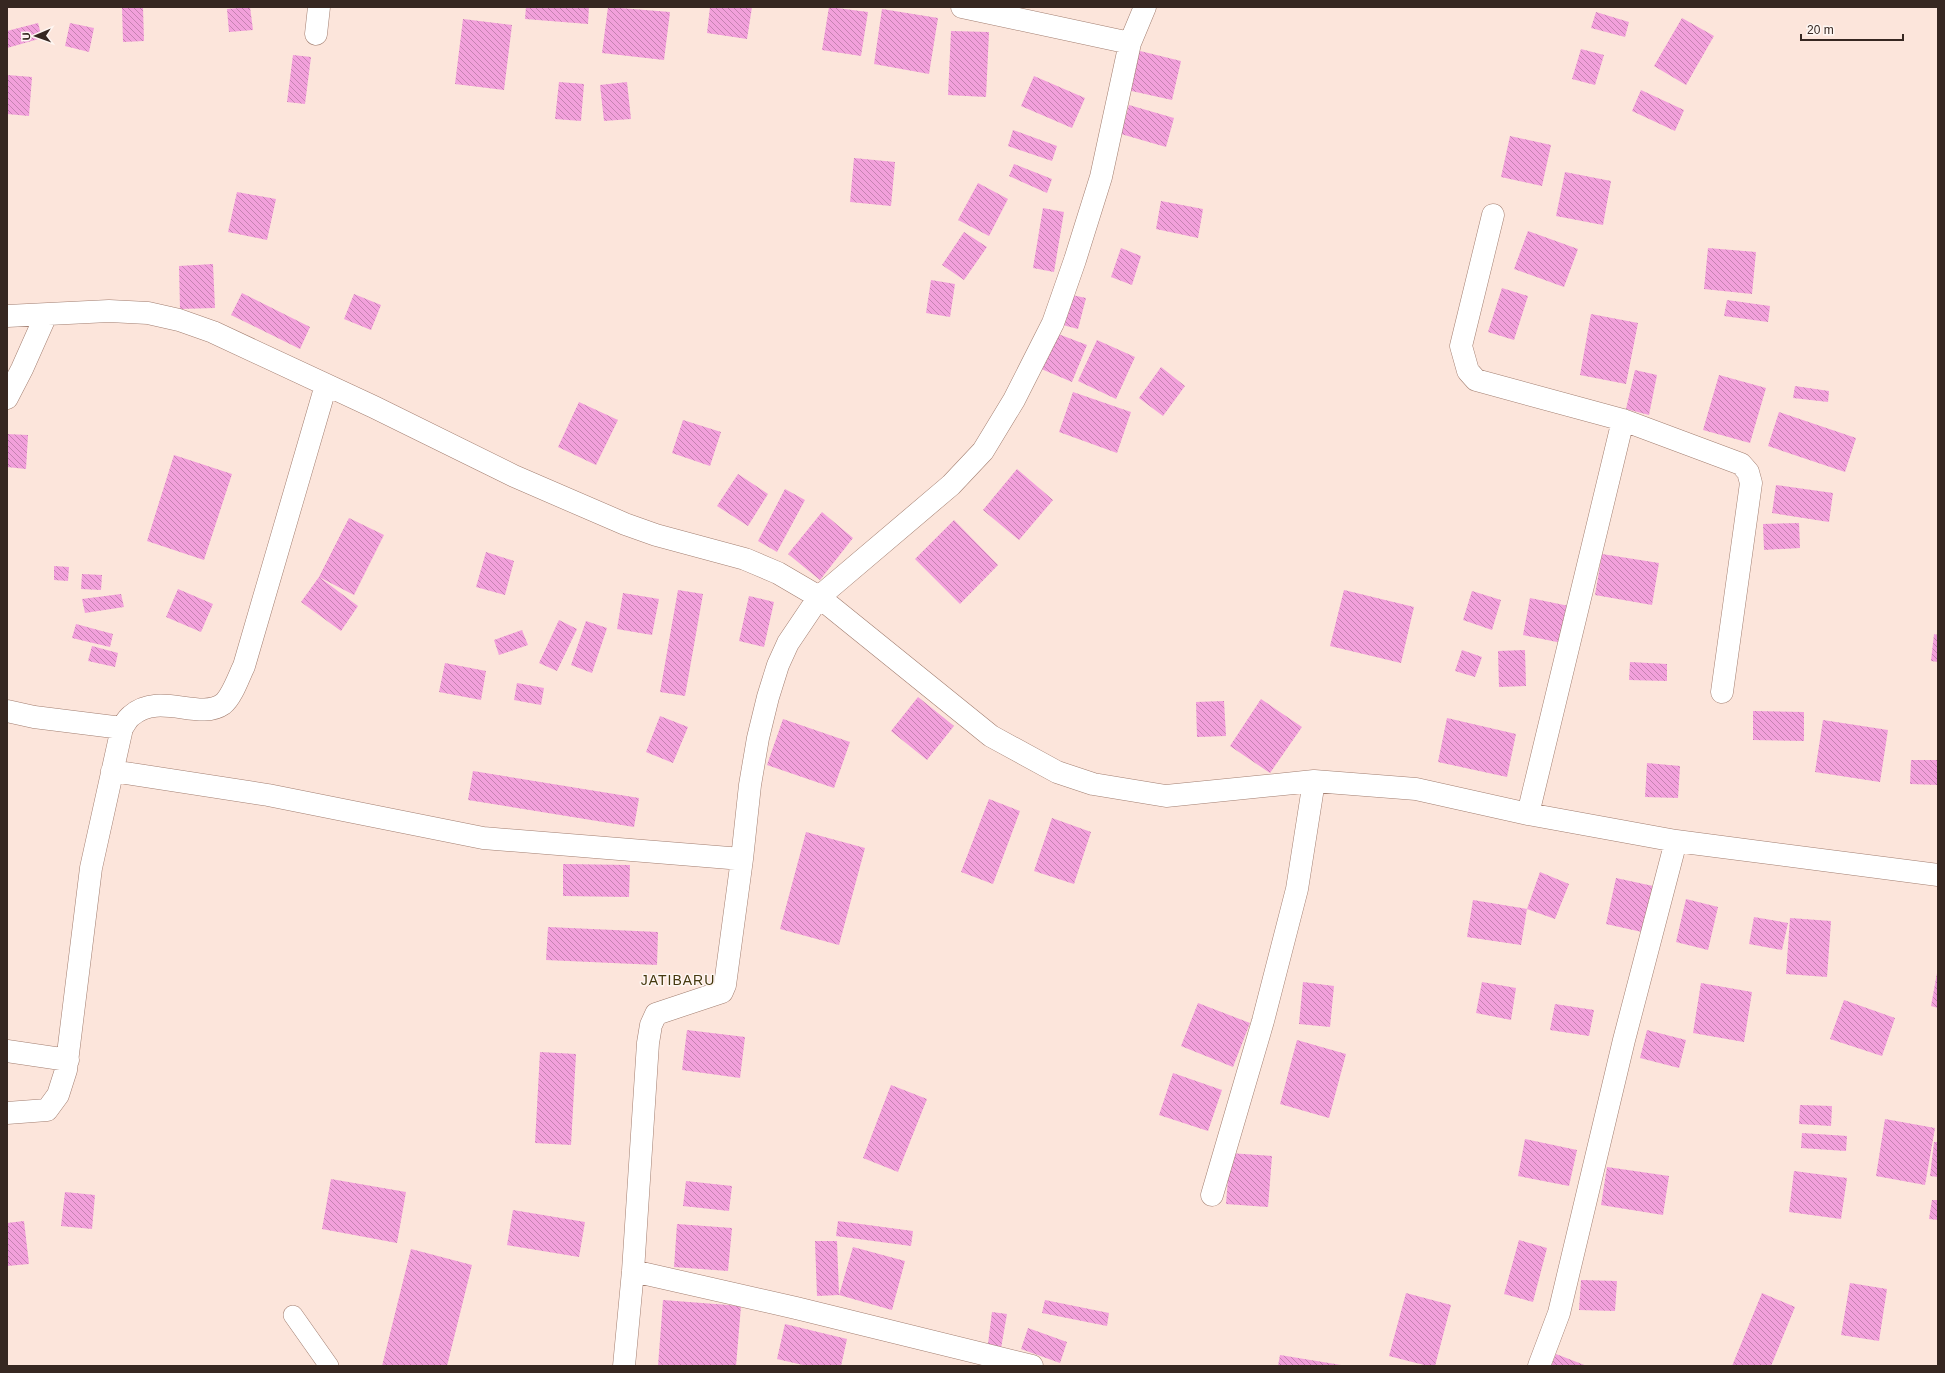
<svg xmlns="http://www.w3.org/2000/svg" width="1945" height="1373" font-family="Arial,sans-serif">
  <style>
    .building { fill: url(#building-back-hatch) }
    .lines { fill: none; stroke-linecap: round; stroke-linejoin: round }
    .lane-casing { stroke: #a27e70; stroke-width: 20 }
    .street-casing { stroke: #a27e70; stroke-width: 23 }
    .lane { stroke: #fff; stroke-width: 19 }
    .street { stroke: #fff; stroke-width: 22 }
    .labels { text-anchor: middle; stroke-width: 3; stroke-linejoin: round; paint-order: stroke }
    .quarter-label { font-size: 14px; letter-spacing: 1px; fill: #44370d; stroke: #fef6f2 }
  </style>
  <defs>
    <pattern id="building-back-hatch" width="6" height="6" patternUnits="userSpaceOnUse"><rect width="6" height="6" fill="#f2a0db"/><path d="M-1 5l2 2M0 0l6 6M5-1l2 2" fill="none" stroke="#c582b1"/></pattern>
  </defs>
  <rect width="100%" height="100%" fill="#fce5db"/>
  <path class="building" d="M122,7h21l1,34 -21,1z
    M250,7l3,23 -24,2 -2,-23z
    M526,7h63l-1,17 -63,-5z
    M608,7l62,5 -6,48 -62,-7z
    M710,7h42l-5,32 -40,-6z
    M829,7l39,5 -7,44 -39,-6z
    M882,9l56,9 -9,56 -55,-10z
    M1596,12l33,10 -4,15 -34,-9z
    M1682,18l32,18 -28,49 -32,-19z
    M463,19l49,6 -8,65 -49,-6z
    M38,23l4,15 -35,10v-17z
    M70,23l24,5 -5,24 -24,-6z
    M951,31l38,1 -3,65 -38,-2z
    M1581,49l23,6 -9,30 -23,-6z
    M1136,50l45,11 -9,39 -45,-10z
    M293,55l18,2 -6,47 -18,-2z
    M7,75l25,2 -3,39 -22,-2z
    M1034,76l51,22 -13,30 -51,-22z
    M559,82l25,2 -3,37 -26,-2z
    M627,82l4,37 -27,2 -4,-36z
    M1641,90l43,20 -9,21 -43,-20z
    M1129,105l45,13 -8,29 -45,-13z
    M1013,130l44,16 -5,15 -44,-15z
    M1510,136l41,9 -9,41 -41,-9z
    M854,158l41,4 -4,44 -41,-4z
    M1014,164l38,15 -5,14 -38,-17z
    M1565,172l46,9 -8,44 -47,-9z
    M978,183l30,16 -19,37 -31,-16z
    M237,192l39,7 -9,41 -39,-8z
    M1161,201l42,8 -5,29 -42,-9z
    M1043,208l21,4 -10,60 -21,-4z
    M1528,231l50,18 -14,38 -50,-18z
    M964,232l23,15 -23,33 -22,-15z
    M1121,248l20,8 -9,29 -21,-8z
    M1708,248l48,4 -4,42 -48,-5z
    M213,264l2,44 -35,1 -1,-43z
    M931,280l24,4 -5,33 -24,-4z
    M1502,288l26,8 -14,44 -26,-8z
    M242,293l68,34 -10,22 -69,-34z
    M354,294l27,11 -10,25 -27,-11z
    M1067,294l19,4 -8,31 -19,-5z
    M1727,300l43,6 -2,16 -44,-6z
    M1591,314l47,9 -12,61 -46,-9z
    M1053,332l34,13 -15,37 -33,-14z
    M1097,340l38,17 -19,42 -38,-18z
    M1161,367l24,19 -22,30 -24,-18z
    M1635,370l22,5 -8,40 -23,-6z
    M1719,375l47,13 -16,55 -47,-13z
    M1795,386l34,5 -1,11 -35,-4z
    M1073,392l58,20 -14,41 -58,-21z
    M579,402l39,18 -22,45 -38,-18z
    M1779,412l77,26 -11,34 -77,-26z
    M683,420l38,12 -11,34 -38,-13z
    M7,434l21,1 -2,34 -19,-2z
    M174,455l58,19 -28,86 -57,-19z
    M1017,469l36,31 -34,40 -36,-30z
    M738,474l30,20 -20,32 -31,-20z
    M1776,485l57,8 -4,29 -57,-9z
    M785,489l20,11 -28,52 -19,-11z
    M822,512l31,26 -33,42 -32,-26z
    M349,518l35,17 -30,60 -35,-18 39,29 -17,25 -40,-29 18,-25z
    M954,520l44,45 -38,39 -45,-45z
    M1799,523l1,25 -36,2 -1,-26z
    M486,552l28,9 -9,34 -29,-8z
    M1602,554l57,9 -7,42 -57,-10z
    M54,566l15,1 -1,14 -14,-1z
    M82,574l20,1 -1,15 -20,-1z
    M178,589l35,15 -12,28 -35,-15z
    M678,590l25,4 -18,102 -25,-4z
    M1344,590l70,17 -13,56 -71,-17z
    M1472,591l29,9 -9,30 -29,-10z
    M623,593l36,6 -7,36 -35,-6z
    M121,594l3,13 -39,6 -3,-14z
    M749,596l25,6 -10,45 -25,-6z
    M1530,598l39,8 -7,37 -39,-8z
    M559,620l18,9 -20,42 -18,-8z
    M586,621l21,7 -15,45 -21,-8z
    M76,624l37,10 -3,13 -38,-9z
    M522,630l6,15 -29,10 -5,-15z
    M1934,634l4,1v27l-7,-1z
    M92,646l26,7 -3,14 -27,-6z
    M1462,650l20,7 -7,20 -20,-6z
    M1525,650l1,36 -27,1 -1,-36z
    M1630,662l37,2v17l-38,-1z
    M445,663l41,8 -5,29 -42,-8z
    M517,683l27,5 -3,17 -27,-5z
    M918,697l36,29 -27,34 -36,-29z
    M1261,699l41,28 -32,46 -40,-27z
    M1224,701l2,35 -29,1 -1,-35z
    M1753,711l51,1v29l-51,-1z
    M660,716l28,11 -15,36 -27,-11z
    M1447,718l69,16 -9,43 -69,-15z
    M783,719l67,23 -16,46 -67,-23z
    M1823,720l65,10 -8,52 -65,-10z
    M1911,760h27v25l-28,-1z
    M1647,763l33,3 -2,32 -33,-1z
    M473,771l166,27 -5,29 -166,-27z
    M989,799l31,12 -27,73 -32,-12z
    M1052,818l39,14 -17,52 -40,-13z
    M806,832l59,16 -26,97 -59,-16z
    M563,864l67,1 -1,32 -66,-1z
    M1540,872l29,12 -14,35 -28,-10z
    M1616,878l37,8 -11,46 -36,-8z
    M1686,899l32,8 -10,43 -32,-8z
    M1473,900l54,9 -6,36 -54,-8z
    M1754,917l34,6 -6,27 -33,-6z
    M1790,918l41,3 -4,56 -41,-3z
    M548,927l110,5 -1,33 -111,-5z
    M1937,973h1v35l-7,-2z
    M1303,982l31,4 -4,41 -31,-3z
    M1482,982l34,6 -5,32 -35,-7z
    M1701,983l51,9 -8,50 -51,-9z
    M1844,1000l51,18 -13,38 -52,-17z
    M1198,1003l52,20 -17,44 -52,-21z
    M1555,1004l39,6 -5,26 -39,-6z
    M687,1030l58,7 -5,41 -58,-8z
    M1647,1030l39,10 -7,28 -39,-10z
    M1297,1040l49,14 -17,64 -49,-14z
    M540,1052l36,2 -5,91 -36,-2z
    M1173,1073l49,17 -14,41 -49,-16z
    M891,1085l36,14 -29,73 -35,-14z
    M1800,1105l32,1 -1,20 -32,-2z
    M1885,1119l50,9 -10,57 -49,-9z
    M1802,1133l45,3 -1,15 -45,-3z
    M1525,1139l52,11 -8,36 -51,-10z
    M1934,1142h4v35l-8,-1z
    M1230,1153l42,3 -4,51 -42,-3z
    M1607,1167l62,9 -6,39 -62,-10z
    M1794,1171l53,7 -6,41 -52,-7z
    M331,1179l75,13 -9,51 -75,-14z
    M686,1181l46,5 -3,25 -46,-5z
    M65,1192l30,3 -3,34 -31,-3z
    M1932,1200h6v20l-9,-1z
    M513,1210l72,12 -6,35 -72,-12z
    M24,1221l5,43 -22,2v-43z
    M838,1221l75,10 -2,15 -75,-10z
    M677,1224l55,4 -4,43 -54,-4z
    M1519,1240l28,8 -14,54 -29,-8z
    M815,1241h22l2,54 -22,1z
    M853,1247l52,14 -13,49 -53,-15z
    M411,1249l61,16 -25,101h-65z
    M1581,1280l36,1 -2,30 -36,-1z
    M1850,1283l37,6 -8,52 -38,-6z
    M1406,1293l45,12 -16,61h-7l-39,-10z
    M1762,1293l33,14 -24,59h-39z
    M663,1300l78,6 -5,60h-78z
    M1045,1300l64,13 -2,13 -65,-13z
    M992,1312l15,2 -7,40 -13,-2z
    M785,1324l62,15 -6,27h-34l-30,-7z
    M1028,1328l39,14 -7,21 -39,-14z
    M1556,1354l31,12h-36z
    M1280,1355l61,10v1h-63z"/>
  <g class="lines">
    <defs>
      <path id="lane" d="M293,1315l36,51"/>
      <path id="street" d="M962,7l168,36
        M316,34l3,-27
        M1493,215l-32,131 7,25 8,9 147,40 118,44 7,8 3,11 -29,209
        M7,316l102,-5 39,2 31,7 34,12 161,75 140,69 111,48 31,11 89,24 33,14 41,24 172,139 66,36 36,12 73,12 148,-15 102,8 112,25 148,27 262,34
        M7,398l15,-29 24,-54
        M7,711l27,6 88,11
        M112,771l156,24 215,43 259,21
        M1528,814l95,-394
        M7,1051l61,9
        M7,1113l40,-3 11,-15 8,-25 25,-202 31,-140c3,-4 5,-9 9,-12 28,-25 68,5 92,-12 9,-7 16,-28 21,-38l82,-281
        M1212,1195l51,-174 34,-132 17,-108
        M633,1271l163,37 236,58
        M624,1366l9,-95 15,-228 3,-18 5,-11 66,-22 3,-7 17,-126 8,-74 8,-47 10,-41 10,-32 10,-22 31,-46 132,-112 32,-34 31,-51 39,-77 22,-63 26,-83 29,-134 15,-36
        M1539,1366l20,-53 65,-273 52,-199"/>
    </defs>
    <use href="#lane" class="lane-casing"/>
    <use href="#street" class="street-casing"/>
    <use href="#lane" class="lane"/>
    <use href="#street" class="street"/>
  </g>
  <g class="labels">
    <g class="quarter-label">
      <text x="678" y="985">JATIBARU</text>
    </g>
  </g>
  <rect width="1945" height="1373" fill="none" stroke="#362721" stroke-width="16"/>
  <g transform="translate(36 36) rotate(268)" stroke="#fef6f2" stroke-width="3" paint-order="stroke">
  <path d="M0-3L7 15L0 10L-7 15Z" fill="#362721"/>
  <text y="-6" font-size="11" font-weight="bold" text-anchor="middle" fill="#362721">U</text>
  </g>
  <path d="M1801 34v6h102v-6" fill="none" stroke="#362721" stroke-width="2"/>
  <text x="1807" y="34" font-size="12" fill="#362721" stroke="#fef6f2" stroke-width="3" paint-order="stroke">20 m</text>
</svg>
